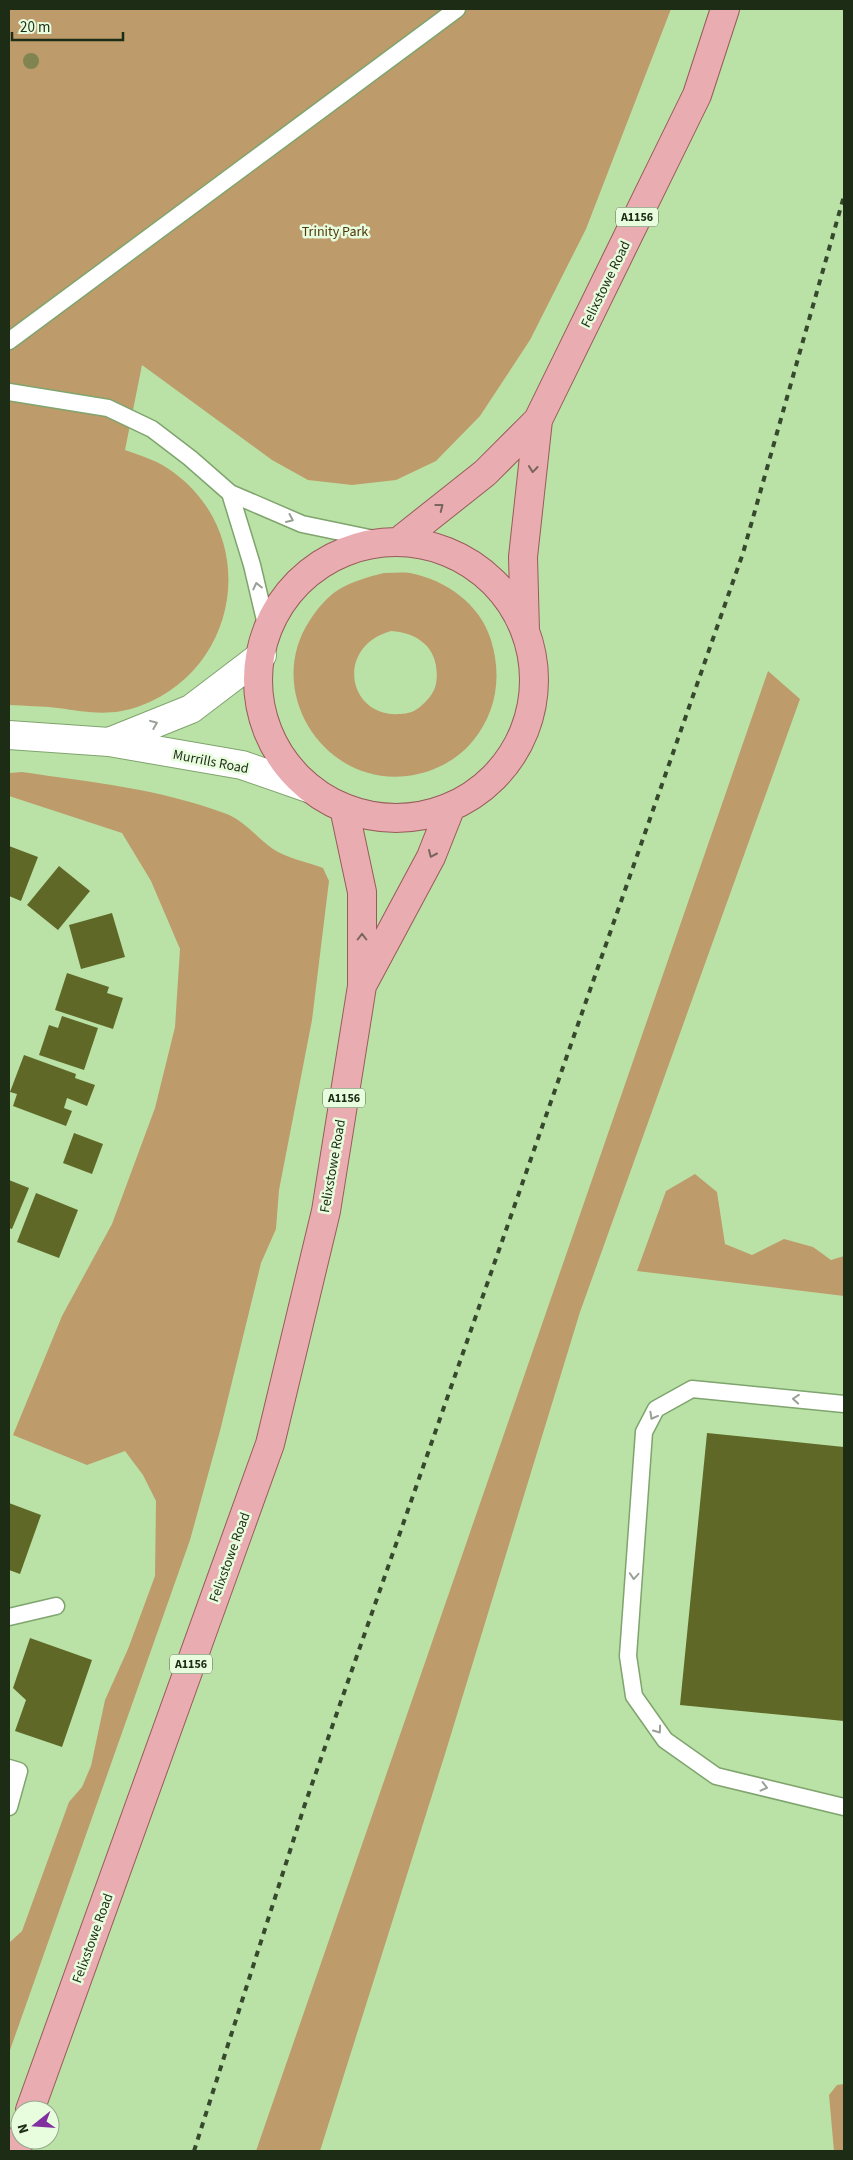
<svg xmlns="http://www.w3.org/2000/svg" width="853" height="2160" font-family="'Source Sans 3',sans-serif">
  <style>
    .green { fill: #be9b6a; fill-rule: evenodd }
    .building { fill: #606827 }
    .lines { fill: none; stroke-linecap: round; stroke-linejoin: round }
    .service-casing { stroke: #7fa46d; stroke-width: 19 }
    .minor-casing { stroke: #7fa46d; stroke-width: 30 }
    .primary-casing { stroke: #985b59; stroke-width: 30 }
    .service { stroke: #fff; stroke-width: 16 }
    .minor { stroke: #fff; stroke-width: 28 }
    .primary { stroke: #e9acb1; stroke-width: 28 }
    .rail { stroke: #36492c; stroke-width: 4; stroke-dasharray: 6 6; stroke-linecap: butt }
    .tree { fill: #808451 }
    .oneway { stroke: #79665b }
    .oneway2 { stroke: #99a096 }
    .labels { text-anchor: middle; stroke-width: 5; stroke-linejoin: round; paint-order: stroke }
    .shield { fill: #e8fcde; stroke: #5a6a51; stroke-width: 1 }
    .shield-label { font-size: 12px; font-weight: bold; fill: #1d2c15 }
    .park-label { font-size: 14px; fill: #51370a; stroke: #e8fcde }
    .street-label { font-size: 14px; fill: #1d2c15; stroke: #e8fcde }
  </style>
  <rect width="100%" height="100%" fill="#bae2a7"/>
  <path class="green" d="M9,9h662l-85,220 -56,111 -50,76 -44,45 -40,19 -44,5 -44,-5 -36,-20 -130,-95 -17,85c17,6 34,11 48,22 88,64 67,197 -33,234 -31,11 -52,6 -82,2 -16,-2 -33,-2 -49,-3z
    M384,573c9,0 18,-1 26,0 36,7 70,31 81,67 11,36 6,72 -19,102 -16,19 -40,31 -65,34 -84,10 -144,-86 -97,-156 8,-12 17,-23 28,-30 15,-9 30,-13 46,-17zM391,631c31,2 50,21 45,53 -2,9 -8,16 -15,22 -5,5 -13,8 -21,8 -52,4 -66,-67 -9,-83z
    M768,671l32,28 -220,613 -135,442 -125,397h-64z
    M22,772c68,10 138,17 202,41 20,7 32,24 49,36 14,9 34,13 50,19l6,13 -17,139 -33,170 -3,39 -15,34 -41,168 -30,109 -181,513v-110l13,-12 47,-129 13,-15 9,-21 14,-66 23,-51 27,-73 1,-75 -13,-26 -18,-24 -38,14 -74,-30 49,-119 50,-92 43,-116 20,-81 5,-78 -29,-68 -29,-48 -113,-37v-23z
    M695,1174l22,18 8,52 27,11 32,-16 29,8 18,13 13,-4v40l-207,-25 29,-80z
    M844,2084v67h-10l-5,-56 8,-10z"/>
  <path class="building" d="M9,846l29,11 -17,44 -12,-5z
    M59,866l31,25 -32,39 -31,-25z
    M112,913l13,44 -44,12 -12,-44z
    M67,973l42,14 -2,6 16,5 -10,31 -58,-19z
    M62,1016l36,12 -14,42 -45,-15 10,-30 9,3z
    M24,1055l52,19 -1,4 20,7 -8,21 -20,-8 -3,10 8,3 -6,15 -53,-20 4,-12 -7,-2z
    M74,1133l29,11 -11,30 -29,-11z
    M9,1180l20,8 -17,41 -3,-1z
    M36,1193l42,17 -19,48 -42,-16z
    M707,1433l137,14v274l-164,-16z
    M9,1503l32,12 -21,59 -11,-4z
    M30,1638l62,22 -30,87 -47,-16 11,-31 -13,-12z"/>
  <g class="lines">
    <defs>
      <path id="service" d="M9,341l448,-332
        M9,392l99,16 44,21 38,29 40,35
        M268,633l-16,-68 -22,-72 72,31 77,16
        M844,1404l-152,-15 -36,20 -12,23 -16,224 6,40 31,44 51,36 128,31
        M9,1617l47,-11
        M9,1768l10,3 -10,36"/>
      <path id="minor" d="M9,735l100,7 133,23 69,24
        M109,742l82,-33 71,-54"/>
      <path id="primary" d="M403,538l82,-65 53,-53 159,-325 28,-86
        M258 680a138 138 0 1 1 276 0a138 138 0 1 1-276 0Z
        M525,631l-2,-74 15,-137
        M364,982l67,-125 19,-48
        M30,2110l240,-666 56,-233 36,-225v-94l-18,-84
        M16,2151l4,-12"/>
    </defs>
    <use href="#service" class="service-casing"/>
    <use href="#minor" class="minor-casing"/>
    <use href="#primary" class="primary-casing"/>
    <use href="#service" class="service"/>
    <use href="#minor" class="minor"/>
    <use href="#primary" class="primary"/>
    <path class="rail" d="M194,2151l110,-344 439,-1254 101,-357"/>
  </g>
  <circle class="tree" cx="31" cy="61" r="8"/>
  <defs><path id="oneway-chevron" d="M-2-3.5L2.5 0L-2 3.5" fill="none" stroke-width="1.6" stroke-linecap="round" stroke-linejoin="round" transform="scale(1.25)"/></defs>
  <g class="oneway">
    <use href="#oneway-chevron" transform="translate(533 469) rotate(96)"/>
    <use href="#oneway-chevron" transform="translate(440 507) rotate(-38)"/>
    <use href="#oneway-chevron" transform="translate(432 854) rotate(114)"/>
    <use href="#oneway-chevron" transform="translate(362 937) rotate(-90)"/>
  </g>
  <g class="oneway2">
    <use href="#oneway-chevron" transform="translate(290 519) rotate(24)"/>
    <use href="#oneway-chevron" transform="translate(257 586) rotate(-103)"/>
    <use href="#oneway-chevron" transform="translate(154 724) rotate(-22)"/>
    <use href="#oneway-chevron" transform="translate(796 1399) rotate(-175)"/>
    <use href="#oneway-chevron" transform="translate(653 1416) rotate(119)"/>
    <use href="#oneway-chevron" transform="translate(634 1576) rotate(94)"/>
    <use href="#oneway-chevron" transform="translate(658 1730) rotate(54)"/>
    <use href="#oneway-chevron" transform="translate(764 1787) rotate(14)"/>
  </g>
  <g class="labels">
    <g class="shield">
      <rect x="616" y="207.5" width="42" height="19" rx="4"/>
      <rect x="323" y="1088.5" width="42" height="19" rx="4"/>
      <rect x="170" y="1654.5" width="42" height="19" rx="4"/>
    </g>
    <g class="shield-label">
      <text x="637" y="221">A1156</text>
      <text x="344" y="1102">A1156</text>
      <text x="191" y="1668">A1156</text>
    </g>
    <g class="park-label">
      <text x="335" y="236">Trinity Park</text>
    </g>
    <g class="street-label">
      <text transform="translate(605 284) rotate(-64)" y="5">Felixstowe Road</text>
      <text transform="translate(211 761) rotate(11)" y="5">Murrills Road</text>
      <text transform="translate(332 1166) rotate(-80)" y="5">Felixstowe Road</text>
      <text transform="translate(229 1557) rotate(-70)" y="5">Felixstowe Road</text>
      <text transform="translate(92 1938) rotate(-70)" y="5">Felixstowe Road</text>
    </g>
  </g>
  <rect width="853" height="2160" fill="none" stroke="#1d2c15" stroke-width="20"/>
  <g transform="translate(35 2125) rotate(253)"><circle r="24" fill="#e8fcde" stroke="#97a98e"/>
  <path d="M0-4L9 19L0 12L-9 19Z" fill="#822f9f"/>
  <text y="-8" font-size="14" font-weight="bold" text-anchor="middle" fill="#1d2c15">N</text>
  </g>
  <path d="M12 32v8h111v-8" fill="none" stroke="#1d2c15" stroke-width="2.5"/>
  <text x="20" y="32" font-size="15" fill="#1d2c15" stroke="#e8fcde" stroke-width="4" paint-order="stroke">20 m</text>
</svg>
